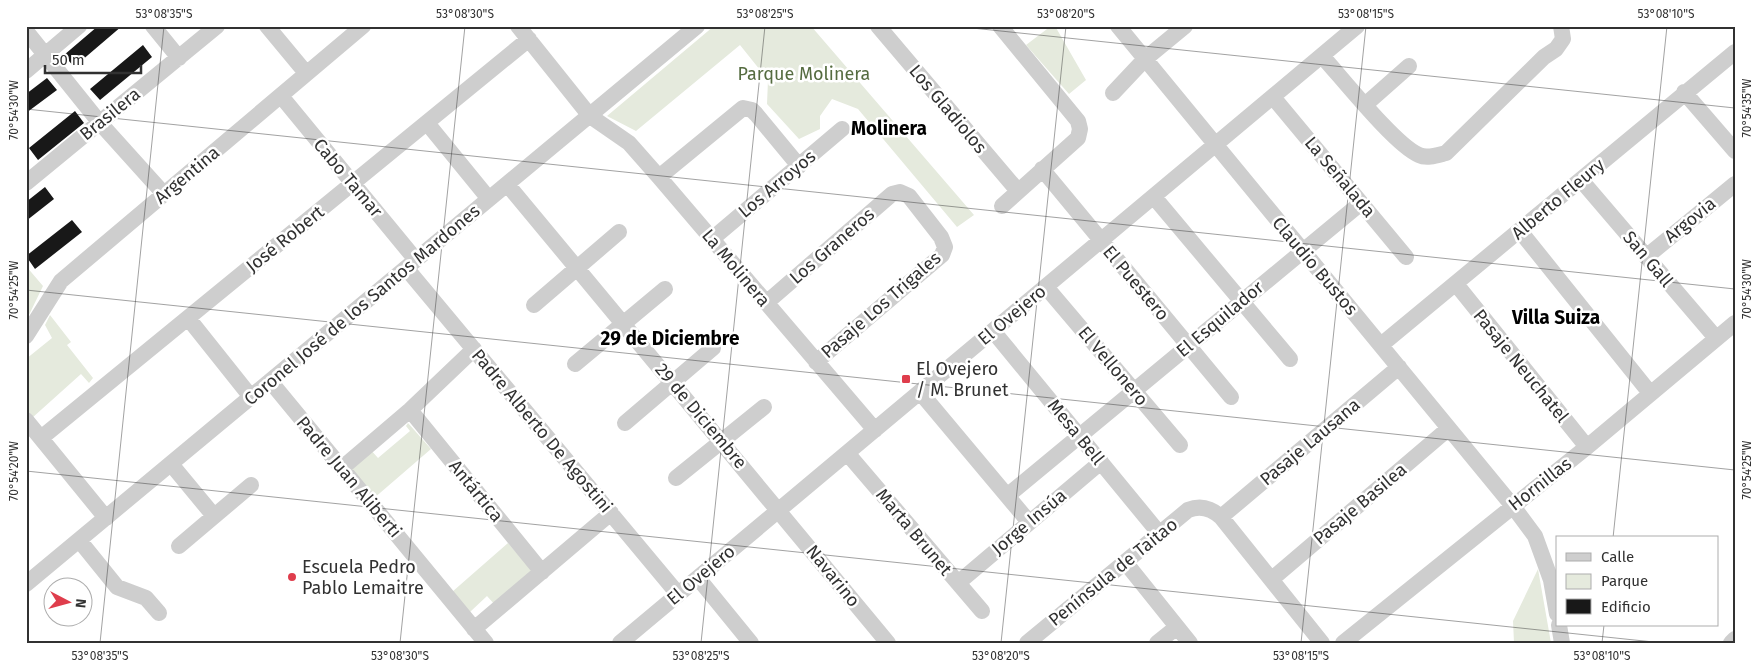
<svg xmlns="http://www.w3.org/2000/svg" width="1761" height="669" font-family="'Fira Sans',sans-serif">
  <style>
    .green { fill: #e5eadd }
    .building { fill: #181818 }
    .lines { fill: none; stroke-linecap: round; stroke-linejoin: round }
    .minor { stroke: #cecece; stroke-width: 16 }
    .ticks { fill: none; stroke: #313131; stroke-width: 1; stroke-opacity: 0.45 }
    .poi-dot { fill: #df3d4c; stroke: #fff; stroke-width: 2 }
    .labels { text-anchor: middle; stroke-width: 5; stroke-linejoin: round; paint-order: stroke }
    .park-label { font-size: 18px; fill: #556c40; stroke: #fff }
    .street-label { font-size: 18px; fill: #313131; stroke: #fff }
    .poi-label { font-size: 18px; fill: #313131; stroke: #fff; text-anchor: start }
    .neighbourhood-label { font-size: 19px; font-weight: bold; fill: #000; stroke: #fff }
    .neatline { fill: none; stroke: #313131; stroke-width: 2 }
    .ticks-label { font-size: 12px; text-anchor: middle; fill: #313131 }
  </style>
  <rect width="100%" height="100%" fill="#fff"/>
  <path class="green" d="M714,26h97l163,189 -17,12 -99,-118 -26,-10 -12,17v13l-21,10 -32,-35 1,-24 -28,-35 -104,86 -29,-15z
    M1051,26h4l31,54 -17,14 -43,-49z
    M26,266l17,20 -15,31 -2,-2z
    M50,315l21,27 -4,3 26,33 -4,5 -8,-9 -49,44 -6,-8v-51l26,-21 -7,-13z
    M408,423l23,26 -58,50 -26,-30 23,-20 8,9 32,-27 -4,-5z
    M508,543l25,29 -38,33 -8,-9 -17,16 -18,-20z
    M1538,569l13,74h-37l-1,-22z"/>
  <path class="building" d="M98,26h24l-48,41 -10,-12z
    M143,45l9,12 -52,43 -10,-11z
    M47,78l10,12 -31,23v-19z
    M75,111l9,12 -46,37 -9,-12z
    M45,187l9,12 -28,22v-19z
    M72,220l10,12 -47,37 -9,-13z"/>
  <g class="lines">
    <path class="minor" d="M153,26l26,32
      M267,26l39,47
      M518,26l72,90 39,27 30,34 216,253
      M878,26l140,165
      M1000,26l78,95 2,8 -2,9 -76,68
      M1118,26l394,479 23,31 16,44 6,34
      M26,31l74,92 64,71
      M1322,56c20,22 74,90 97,99 8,4 19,0 27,-2l98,-96 12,-8 7,-10 -2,-13
      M26,71l53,-45
      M1684,92l51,59
      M1113,93l32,-34 40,-33
      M281,96l135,164
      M1273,97l133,160
      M1366,104l43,-38
      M427,123l62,76
      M1042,169l189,228
      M659,177l84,-69 9,2 4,4 43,52
      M1581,180l135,158
      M26,183l191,-157
      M507,184l381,459
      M1154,197l136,162
      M1520,231l130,162
      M712,239l130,-110
      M1646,257l89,-73
      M406,268l272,326
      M1456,284l131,163
      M1046,287l134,158
      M766,303l126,-109 8,-2 9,4 32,41 4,10 -3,8 -126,107
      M534,305l85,-73
      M188,318l63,79
      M993,331l166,202
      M26,336l35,-55 302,-255
      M1381,345l354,-293
      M575,364l90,-75
      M270,381l216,262
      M920,392l109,130
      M410,410l132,162
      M26,420l80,98
      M625,423l88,-75
      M41,438l488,-399
      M847,453l135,158
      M171,464l43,52
      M342,468l68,-58 64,-61
      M676,478l88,-71
      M1007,496l354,-293
      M1221,517l178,-150
      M79,540l38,47 29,11 13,15
      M179,546l72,-61
      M1125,562l65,81
      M698,578l53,65
      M1272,579l176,-150
      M958,583l143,-121
      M26,584l671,-558
      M1559,625l3,18
      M474,629l137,-116
      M620,643l737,-617
      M1027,643l161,-133c12,-5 23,-2 33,7l101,126
      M1157,643l20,-16
      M1343,643l244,-196 148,-124
      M1731,643l4,-4"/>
  </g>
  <path class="ticks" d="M953,26l782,82M26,109l1709,180M26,290l1709,180M26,471l1637,172M1613,538l54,-512M100,643l64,-617M400,643l65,-617M701,643l64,-617M1001,643l65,-617M1301,643l65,-617M1602,643l2,-18"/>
  <g class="poi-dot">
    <rect x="901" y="374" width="10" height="10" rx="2.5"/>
    <circle cx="292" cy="577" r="5"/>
  </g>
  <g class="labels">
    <g class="park-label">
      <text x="804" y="80">Parque Molinera</text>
    </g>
    <g class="street-label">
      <text transform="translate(948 109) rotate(50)" y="6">Los Gladiolos</text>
      <text transform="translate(110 114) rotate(-39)" y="6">Brasilera</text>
      <text transform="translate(187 175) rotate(-40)" y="6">Argentina</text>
      <text transform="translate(1340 177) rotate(50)" y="6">La Señalada</text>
      <text transform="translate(348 178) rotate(50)" y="6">Cabo Tamar</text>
      <text transform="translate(777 184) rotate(-40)" y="6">Los Arroyos</text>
      <text transform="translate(1558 199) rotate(-40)" y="6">Alberto Fleury</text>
      <text transform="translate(1690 220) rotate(-39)" y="6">Argovia</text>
      <text transform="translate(285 239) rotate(-39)" y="6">José Robert</text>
      <text transform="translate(832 246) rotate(-41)" y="6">Los Graneros</text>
      <text transform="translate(1648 259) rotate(50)" y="6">San Gall</text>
      <text transform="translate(1315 266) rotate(50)" y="6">Claudio Bustos</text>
      <text transform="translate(736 268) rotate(50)" y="6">La Molinera</text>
      <text transform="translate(1136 283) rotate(50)" y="6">El Puestero</text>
      <text transform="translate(362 305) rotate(-40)" y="6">Coronel José de los Santos Mardones</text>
      <text transform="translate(881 305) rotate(-41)" y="6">Pasaje Los Trigales</text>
      <text transform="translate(1012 315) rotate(-40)" y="6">El Ovejero</text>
      <text transform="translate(1220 319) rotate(-40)" y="6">El Esquilador</text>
      <text transform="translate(1113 366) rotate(50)" y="6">El Vellonero</text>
      <text transform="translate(1521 366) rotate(51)" y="6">Pasaje Neuchatel</text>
      <text transform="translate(701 416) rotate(50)" y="6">29 de Diciembre</text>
      <text transform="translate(542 431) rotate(50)" y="6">Padre Alberto De Agostini</text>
      <text transform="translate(1076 432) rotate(51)" y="6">Mesa Bell</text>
      <text transform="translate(1310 442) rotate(-40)" y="6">Pasaje Lausana</text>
      <text transform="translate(349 477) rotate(50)" y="6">Padre Juan Aliberti</text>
      <text transform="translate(1540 484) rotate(-38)" y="6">Hornillas</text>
      <text transform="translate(476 491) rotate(51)" y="6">Antártica</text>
      <text transform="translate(1360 504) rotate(-40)" y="6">Pasaje Basilea</text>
      <text transform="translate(1029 522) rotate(-40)" y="6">Jorge Insúa</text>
      <text transform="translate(914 532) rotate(50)" y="6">Marta Brunet</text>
      <text transform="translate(1113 572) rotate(-39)" y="6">Península de Taitao</text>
      <text transform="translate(701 575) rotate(-40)" y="6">El Ovejero</text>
      <text transform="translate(833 576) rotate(51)" y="6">Navarino</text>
    </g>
    <g class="poi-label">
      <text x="916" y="375">El Ovejero<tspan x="916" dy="21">/ M. Brunet</tspan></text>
      <text x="302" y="573">Escuela Pedro<tspan x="302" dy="21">Pablo Lemaitre</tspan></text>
    </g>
    <g class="neighbourhood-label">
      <text x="889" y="135">Molinera</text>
      <text x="1556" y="324">Villa Suiza</text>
      <text x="670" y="345">29 de Diciembre</text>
    </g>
  </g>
  <rect width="1761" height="669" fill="none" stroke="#ffffff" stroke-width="55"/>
  <rect x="1556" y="536" width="162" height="90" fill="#ffffff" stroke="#adadad"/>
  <rect x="1566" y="553" width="25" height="8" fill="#cecece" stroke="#adadad"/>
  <text x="1601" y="562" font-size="15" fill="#313131">Calle</text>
  <rect x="1566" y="574" width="25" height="15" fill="#e5eadd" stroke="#adadad"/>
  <text x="1601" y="586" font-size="15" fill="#313131">Parque</text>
  <rect x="1566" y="599" width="25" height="15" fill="#181818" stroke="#adadad"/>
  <text x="1601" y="612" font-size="15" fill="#313131">Edificio</text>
  <g transform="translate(68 602) rotate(96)"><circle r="24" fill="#ffffff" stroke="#adadad"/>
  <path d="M0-4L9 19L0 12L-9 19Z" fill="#df3d4c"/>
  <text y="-8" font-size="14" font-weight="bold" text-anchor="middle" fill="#313131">N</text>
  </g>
  <path d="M45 65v8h96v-8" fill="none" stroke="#313131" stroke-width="2.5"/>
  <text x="52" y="65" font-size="15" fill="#313131" stroke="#ffffff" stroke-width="4" paint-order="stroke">50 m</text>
  <rect x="28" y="28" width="1706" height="614" class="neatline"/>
  <g class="ticks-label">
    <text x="164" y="18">53°08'35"S</text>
    <text x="465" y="18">53°08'30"S</text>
    <text x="765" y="18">53°08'25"S</text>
    <text x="1066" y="18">53°08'20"S</text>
    <text x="1366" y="18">53°08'15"S</text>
    <text x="1666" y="18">53°08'10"S</text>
    <text transform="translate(1747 108) rotate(-90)" y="4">70°54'35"W</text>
    <text transform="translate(14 110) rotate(-90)" y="4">70°54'30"W</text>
    <text transform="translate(1747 289) rotate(-90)" y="4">70°54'30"W</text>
    <text transform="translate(14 290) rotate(-90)" y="4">70°54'25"W</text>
    <text transform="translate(1747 470) rotate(-90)" y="4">70°54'25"W</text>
    <text transform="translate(14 471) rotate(-90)" y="4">70°54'20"W</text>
    <text x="100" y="660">53°08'35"S</text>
    <text x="400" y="660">53°08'30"S</text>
    <text x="701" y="660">53°08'25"S</text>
    <text x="1001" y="660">53°08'20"S</text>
    <text x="1301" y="660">53°08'15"S</text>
    <text x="1602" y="660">53°08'10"S</text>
  </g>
</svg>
